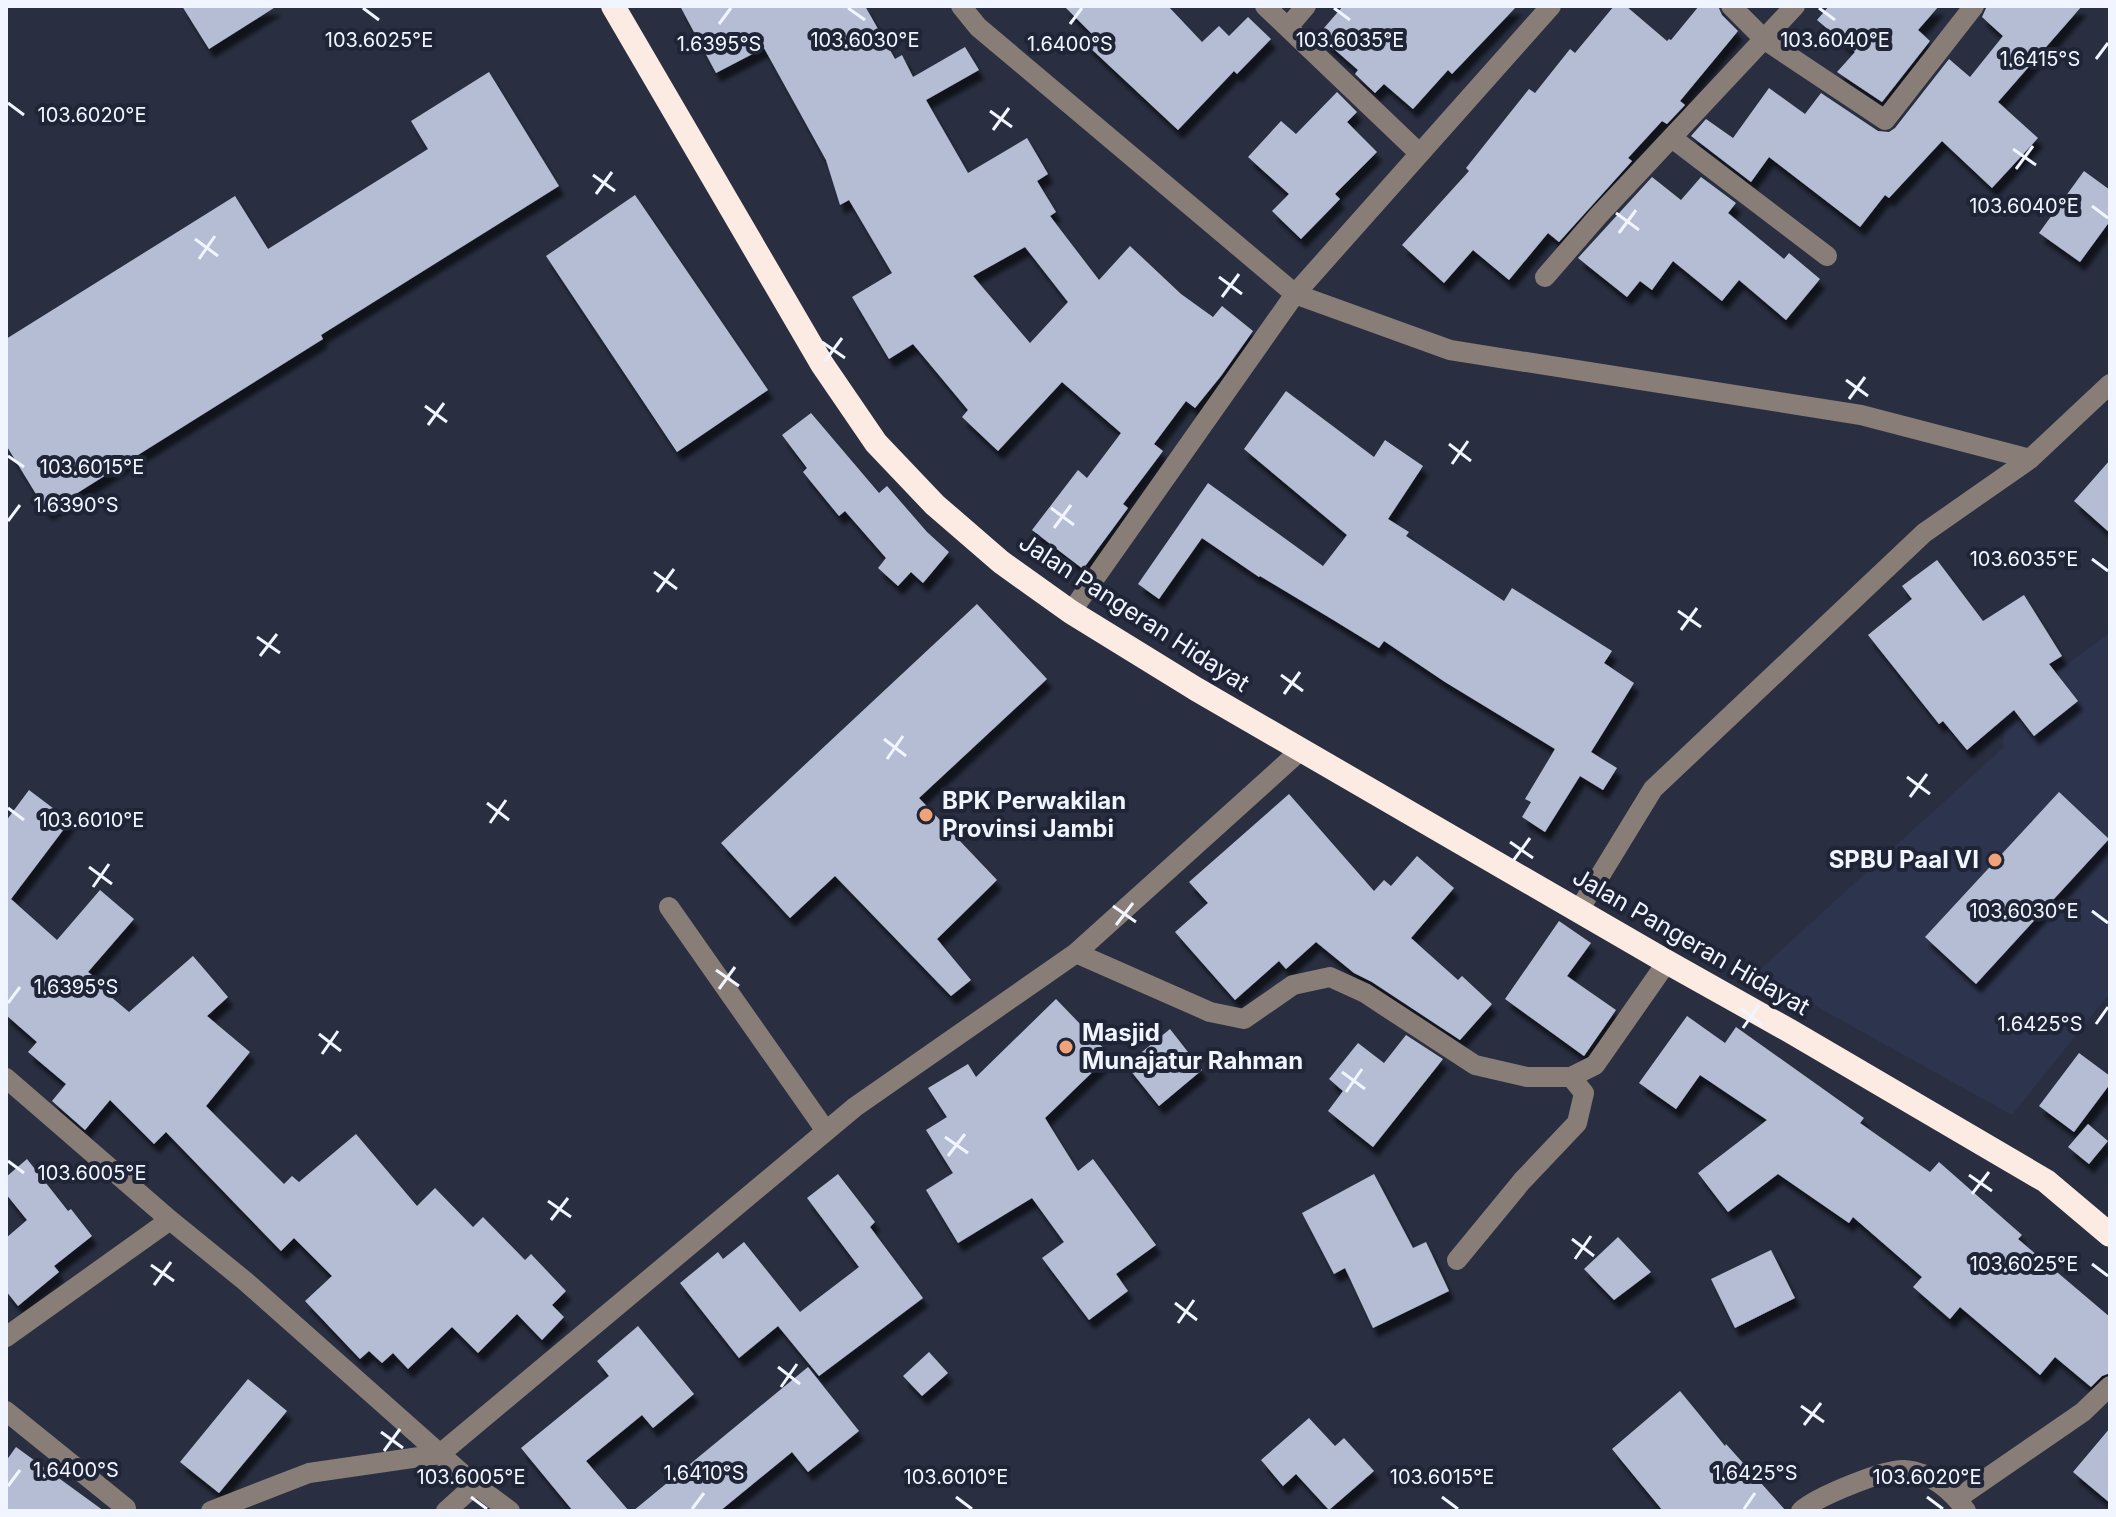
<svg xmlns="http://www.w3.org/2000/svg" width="2116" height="1517" font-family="Inter,sans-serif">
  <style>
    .built { fill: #2d344d }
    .building { fill: #b5bdd4; fill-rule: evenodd; filter: url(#shadow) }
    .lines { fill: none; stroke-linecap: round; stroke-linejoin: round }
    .minor { stroke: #887d77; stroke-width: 20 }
    .highway { stroke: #fbebe3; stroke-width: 24 }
    .ticks { fill: none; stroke: #f1f5ff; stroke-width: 3 }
    .poi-dot { fill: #f0a279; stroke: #1f2537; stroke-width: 3 }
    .labels { text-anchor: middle; stroke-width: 8; stroke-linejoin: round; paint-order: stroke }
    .street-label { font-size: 24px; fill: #f1f5ff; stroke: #1f2537 }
    .poi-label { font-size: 24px; font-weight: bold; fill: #f1f5ff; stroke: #1f2537; text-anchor: start }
    .ticks-label { font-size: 20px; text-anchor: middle; fill: #f1f5ff; stroke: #1f2537; stroke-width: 8; stroke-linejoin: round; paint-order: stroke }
  </style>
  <defs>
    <filter id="shadow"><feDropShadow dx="5" dy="9" stdDeviation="2" flood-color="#0009"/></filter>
  </defs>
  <rect width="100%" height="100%" fill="#292f41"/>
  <path class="built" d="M2108,634l2,2v357l-98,122 -256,-142 247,-225 2,-38z"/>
  <path class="building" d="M182,6h95l-68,43z
    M680,6h185l30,53 7,-4 11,22 52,-30 14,23 -53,30 42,73 59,-35 21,36 -11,7 19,31 -6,4 49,64 31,-34 51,48 32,23 9,-11 31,25 -32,45 -26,32 -9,-7 -32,43 9,7 -40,53 5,4 -45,61 -51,-39 46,-60 9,8 34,-45 -59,-51 -64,69 -36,-34 6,-7 -55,-66 -24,15 -37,-62 40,-24 -43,-73 -9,5 -14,-45 -62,-112 -48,25zM1025,247l43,55 -38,41 -57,-67z
    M1064,6h104l34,36 17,-16 10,10 19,-19 23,22 -34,35 -3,-3 -56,59 -93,-87 8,-8z
    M1343,6h174l-65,68 -4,-4 -35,39 -29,-25 -9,9 -20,-19 3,-4 -40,-35z
    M1614,6h12l41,35 2,-2 2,1 28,-34h19l4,9 16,16 -58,70 5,4 -18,19 -5,-3 -34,37 4,3 -73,81 -11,-9 -39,47 -36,-30 -29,33 -42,-38 67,-74 -3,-3 63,-79 6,4 35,-44 5,4z
    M1829,6h110l-21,24 12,11 -48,61 -45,-30 18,-20 -38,-32z
    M1987,6h95l-84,96 40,36 -46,50 -50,-47 -53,57 -4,-3 -25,32 -91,-70 -18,25 -60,-46 15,-17 27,19 36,-50 36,26 16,-21 57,38 11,1 6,-4 54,-69 21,18 33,-41 -21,-19z
    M489,72l70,114 -238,149 2,4 -276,173 -41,-67v-106l229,-143 33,53 160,-100 -17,-28z
    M1337,92l20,20 -10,10 30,30 -42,42 5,5 -39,40 -29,-28 17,-17 -41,-37 33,-36 15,13z
    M2084,171l26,19v31l-30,41 -41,-29z
    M1652,177l29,23 20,-23 35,26 -8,10 56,46 5,-6 31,26 -34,41 -47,-40 -17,21 -49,-40 -21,29 -12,-9 -13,16 -49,-39z
    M635,195l133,195 -91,62 -131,-196z
    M1286,391l88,66 11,-17 38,26 -35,53 21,13 -3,4 98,65 8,-13 100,63 -8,12 30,20 -43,69 26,16 -14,22 -23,-14 -35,56 -23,-15 9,-15 -6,-3 30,-50 -110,-67 -61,-41 -5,7 -49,-30 -70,-42 -1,1 -57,-39 -43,61 -21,-15 70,-101 115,83 24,-31 -103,-86z
    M811,413l68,80 8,-7 40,46 22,20 -26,31 -12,-11 -13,14 -20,-18 8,-10 -41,-47 -6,5 -36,-44 4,-4 -25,-33z
    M2110,460v73l-36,-32z
    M1937,560l46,61 41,-26 38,61 -13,8 29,37 -44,35 -20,-26 -47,40 -24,-29 -4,3 -71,-89 44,-36 -10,-13z
    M977,604l70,75 -128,119 78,82 -60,59 34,41 -20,16 -116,-120 -45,42 -69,-75z
    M29,790l41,31 -59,78 46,41 43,-50 34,29 -46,53 5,4 -3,3 39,33 64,-56 35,41 -21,19 43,36 -44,54 78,78 8,-8 7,6 57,-48 61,72 18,-18 38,39 10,-10 42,43 6,-6 35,37 -14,14 12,12 -22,23 -25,-26 -39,39 -26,-26 -44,42 -15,-16 -11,10 -13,-12 -9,8 -55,-58 27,-25 -38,-38 -13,13 -115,-119 -12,12 -44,-44 -25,30 -33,-29 14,-17 -38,-32 9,-10 -31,-27v-194z
    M2059,792l50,47 -133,145 -51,-47z
    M1289,794l85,97 10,-11 7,6 26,-30 37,32 -43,50 47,42 4,-4 30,28 -32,36 -88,-58 -18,-9 -38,-31 -30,27 -7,-8 -44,39 -60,-68 33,-29 -19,-21z
    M1559,921l32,22 -24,33 49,34 -32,46 -79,-57z
    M1056,999l54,56 -65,63 33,53 15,-12 63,86 -40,29 12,17 -39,29 -47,-62 22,-16 -32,-44 -74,45 -32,-53 27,-17 -27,-43 21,-13 -19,-29 40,-24 8,13z
    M1687,1016l38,27 11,-16 128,91 -4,5 70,49 9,-10 83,73 -4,4 92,78v56l-8,3 -11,11 -36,-30 -15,18 -80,-68 -10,12 -37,-32 9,-10 -69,-60 -4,6 -71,-49 -50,38 -30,-39 69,-53 -67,-45 -24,34 -37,-26z
    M1170,1029l32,41 -43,36 -33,-41z
    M1406,1035l37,24 -70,88 -45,-36 15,-20 -14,-12 29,-36 26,20z
    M2079,1053l31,23v8l-36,48 -35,-26z
    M2088,1124l20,17 -19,23 -21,-17z
    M27,1159l41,52 3,-2 21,27 -38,30 5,6 -41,34 -12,-15v-53l21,-18 -21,-26v-17z
    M838,1174l37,48 -5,5 53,71 -104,78 -41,-50 -39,32 -59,-75 38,-31 5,7 21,-17 56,70 59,-45 -52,-69z
    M1374,1174l39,74 13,-6 23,49 -76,37 -28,-60 -11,6 -32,-61z
    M1618,1237l33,35 -37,28 -30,-31z
    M1771,1250l24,48 -60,30 -24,-49z
    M638,1326l56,68 -41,34 -11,-13 -56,46 43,50h-56l-52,-63 88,-72 -12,-15z
    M929,1352l19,21 -26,23 -19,-20z
    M808,1367l51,64 -51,41 -16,-20 -72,59h-87z
    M248,1379l39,32 -68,82 -39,-31z
    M1680,1391l45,55 1,-2 60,67h-123l-51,-62z
    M1309,1418l26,28 9,-8 30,33 -45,39 -33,-36 -13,12 -22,-26z
    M2110,1428v75l-37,-31z
    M16,1447l88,64h-98v-50z"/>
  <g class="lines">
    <path class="minor" d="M961,6l17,21 317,267 155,56 411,65 169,44
      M1265,6l154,147
      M1731,6l34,34 120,80 89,-114
      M1288,27l18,-21
      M1672,138l155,118
      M1545,277l53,-61 197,-210
      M1071,612l224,-318 256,-288
      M669,907l157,224
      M1579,910l74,-121 271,-256 106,-74 80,-75
      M1076,953l134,59 34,7 49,-34 37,-8 35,16 110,72 52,12h44l24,-12 72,-103
      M6,1078l164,142 75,61 230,204 35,26
      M1457,1260l65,-79 55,-58 7,-30 -13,-16
      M6,1337l164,-117
      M6,1411l120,97
      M1958,1498l125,-86 27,-26
      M211,1511l98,-38 131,-19 415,-347 221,-154 225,-203
      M446,1511l29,-26
      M1801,1511c15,-14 85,-43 104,-41 25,2 48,21 61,41"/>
    <path class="highway" d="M613,6l209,358 54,79 59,62 66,57 70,50 125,77 471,273 123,69 256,150 64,54"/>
  </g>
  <path class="ticks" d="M363,8l16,12M848,8l17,12M1334,8l16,12M1819,8l16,12M719,24l12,-16M1070,24l12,-16M2096,59l12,-16M8,103l16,12M990,111l22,16M993,130l16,-22M2013,149l23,16M2016,169l17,-23M593,175l22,16M596,194l16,-22M2092,206l16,12M1616,213l23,17M1619,233l17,-23M195,239l23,17M199,259l16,-23M1219,277l23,17M1222,297l17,-23M822,342l23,16M825,361l17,-23M1846,380l22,16M1849,399l16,-22M425,406l22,16M428,425l16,-22M1449,444l22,17M8,456l16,11M1452,464l16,-23M1051,508l23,17M8,521l12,-16M1054,528l17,-23M2092,559l16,12M654,572l23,17M657,592l17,-23M1678,611l23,16M1681,630l16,-22M257,637l23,16M260,656l17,-22M1281,675l22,16M1284,694l16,-22M884,739l22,17M887,759l16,-23M1907,777l23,17M1910,797l17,-23M487,803l22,17M8,808l16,12M490,823l16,-23M1510,842l23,16M1513,861l17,-23M89,867l23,17M93,887l16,-23M1113,906l23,16M2092,911l16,12M1116,925l17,-22M716,970l23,16M719,989l16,-22M8,1003l12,-16M1740,1008l22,17M2096,1024l12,-17M1743,1028l16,-23M319,1034l22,17M322,1054l16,-23M1342,1072l23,17M1346,1092l16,-23M945,1137l23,16M948,1156l17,-22M8,1161l16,12M1969,1175l23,16M1972,1194l17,-22M548,1201l23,16M551,1220l17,-22M1572,1239l22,17M1575,1259l16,-23M2092,1264l16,12M151,1265l23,16M154,1285l17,-23M1175,1303l22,17M1178,1323l16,-23M778,1367l22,17M781,1387l16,-23M1801,1406l23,16M1804,1425l17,-22M381,1432l22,16M384,1451l16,-22M8,1486l12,-16M471,1497l16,12M956,1497l16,12M1442,1497l16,12M1927,1497l16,12M692,1509l12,-16M1744,1509l11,-16"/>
  <g class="poi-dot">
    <circle cx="926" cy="815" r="8"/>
    <circle cx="1995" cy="860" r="8"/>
    <circle cx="1066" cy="1047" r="8"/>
  </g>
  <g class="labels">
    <g class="street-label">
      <text transform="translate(1134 613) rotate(33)" y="8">Jalan Pangeran Hidayat</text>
      <text transform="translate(1691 942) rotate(30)" y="8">Jalan Pangeran Hidayat</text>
    </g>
    <g class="poi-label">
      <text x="942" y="809">BPK Perwakilan<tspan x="942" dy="28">Provinsi Jambi</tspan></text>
      <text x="1979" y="868" text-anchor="end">SPBU Paal VI</text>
      <text x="1082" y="1041">Masjid<tspan x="1082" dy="28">Munajatur Rahman</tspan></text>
    </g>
  </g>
  <g class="ticks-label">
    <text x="1835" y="47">103.6040°E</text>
    <text x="379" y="47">103.6025°E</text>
    <text x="865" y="47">103.6030°E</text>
    <text x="1350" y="47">103.6035°E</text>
    <text x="719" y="51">1.6395°S</text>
    <text x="1070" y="51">1.6400°S</text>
    <text x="2040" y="66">1.6415°S</text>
    <text x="92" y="122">103.6020°E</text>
    <text x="2024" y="213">103.6040°E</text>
    <text x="92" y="474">103.6015°E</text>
    <text x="76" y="512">1.6390°S</text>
    <text x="2024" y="566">103.6035°E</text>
    <text x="92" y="827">103.6010°E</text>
    <text x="2024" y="918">103.6030°E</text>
    <text x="76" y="994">1.6395°S</text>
    <text x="2040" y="1031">1.6425°S</text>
    <text x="92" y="1180">103.6005°E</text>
    <text x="2024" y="1271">103.6025°E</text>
    <text x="76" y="1477">1.6400°S</text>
    <text x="704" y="1480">1.6410°S</text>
    <text x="1755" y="1480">1.6425°S</text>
    <text x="471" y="1484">103.6005°E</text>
    <text x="956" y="1484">103.6010°E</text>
    <text x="1442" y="1484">103.6015°E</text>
    <text x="1927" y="1484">103.6020°E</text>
  </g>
  <rect width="2116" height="1517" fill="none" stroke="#f1f5ff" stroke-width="16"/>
</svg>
